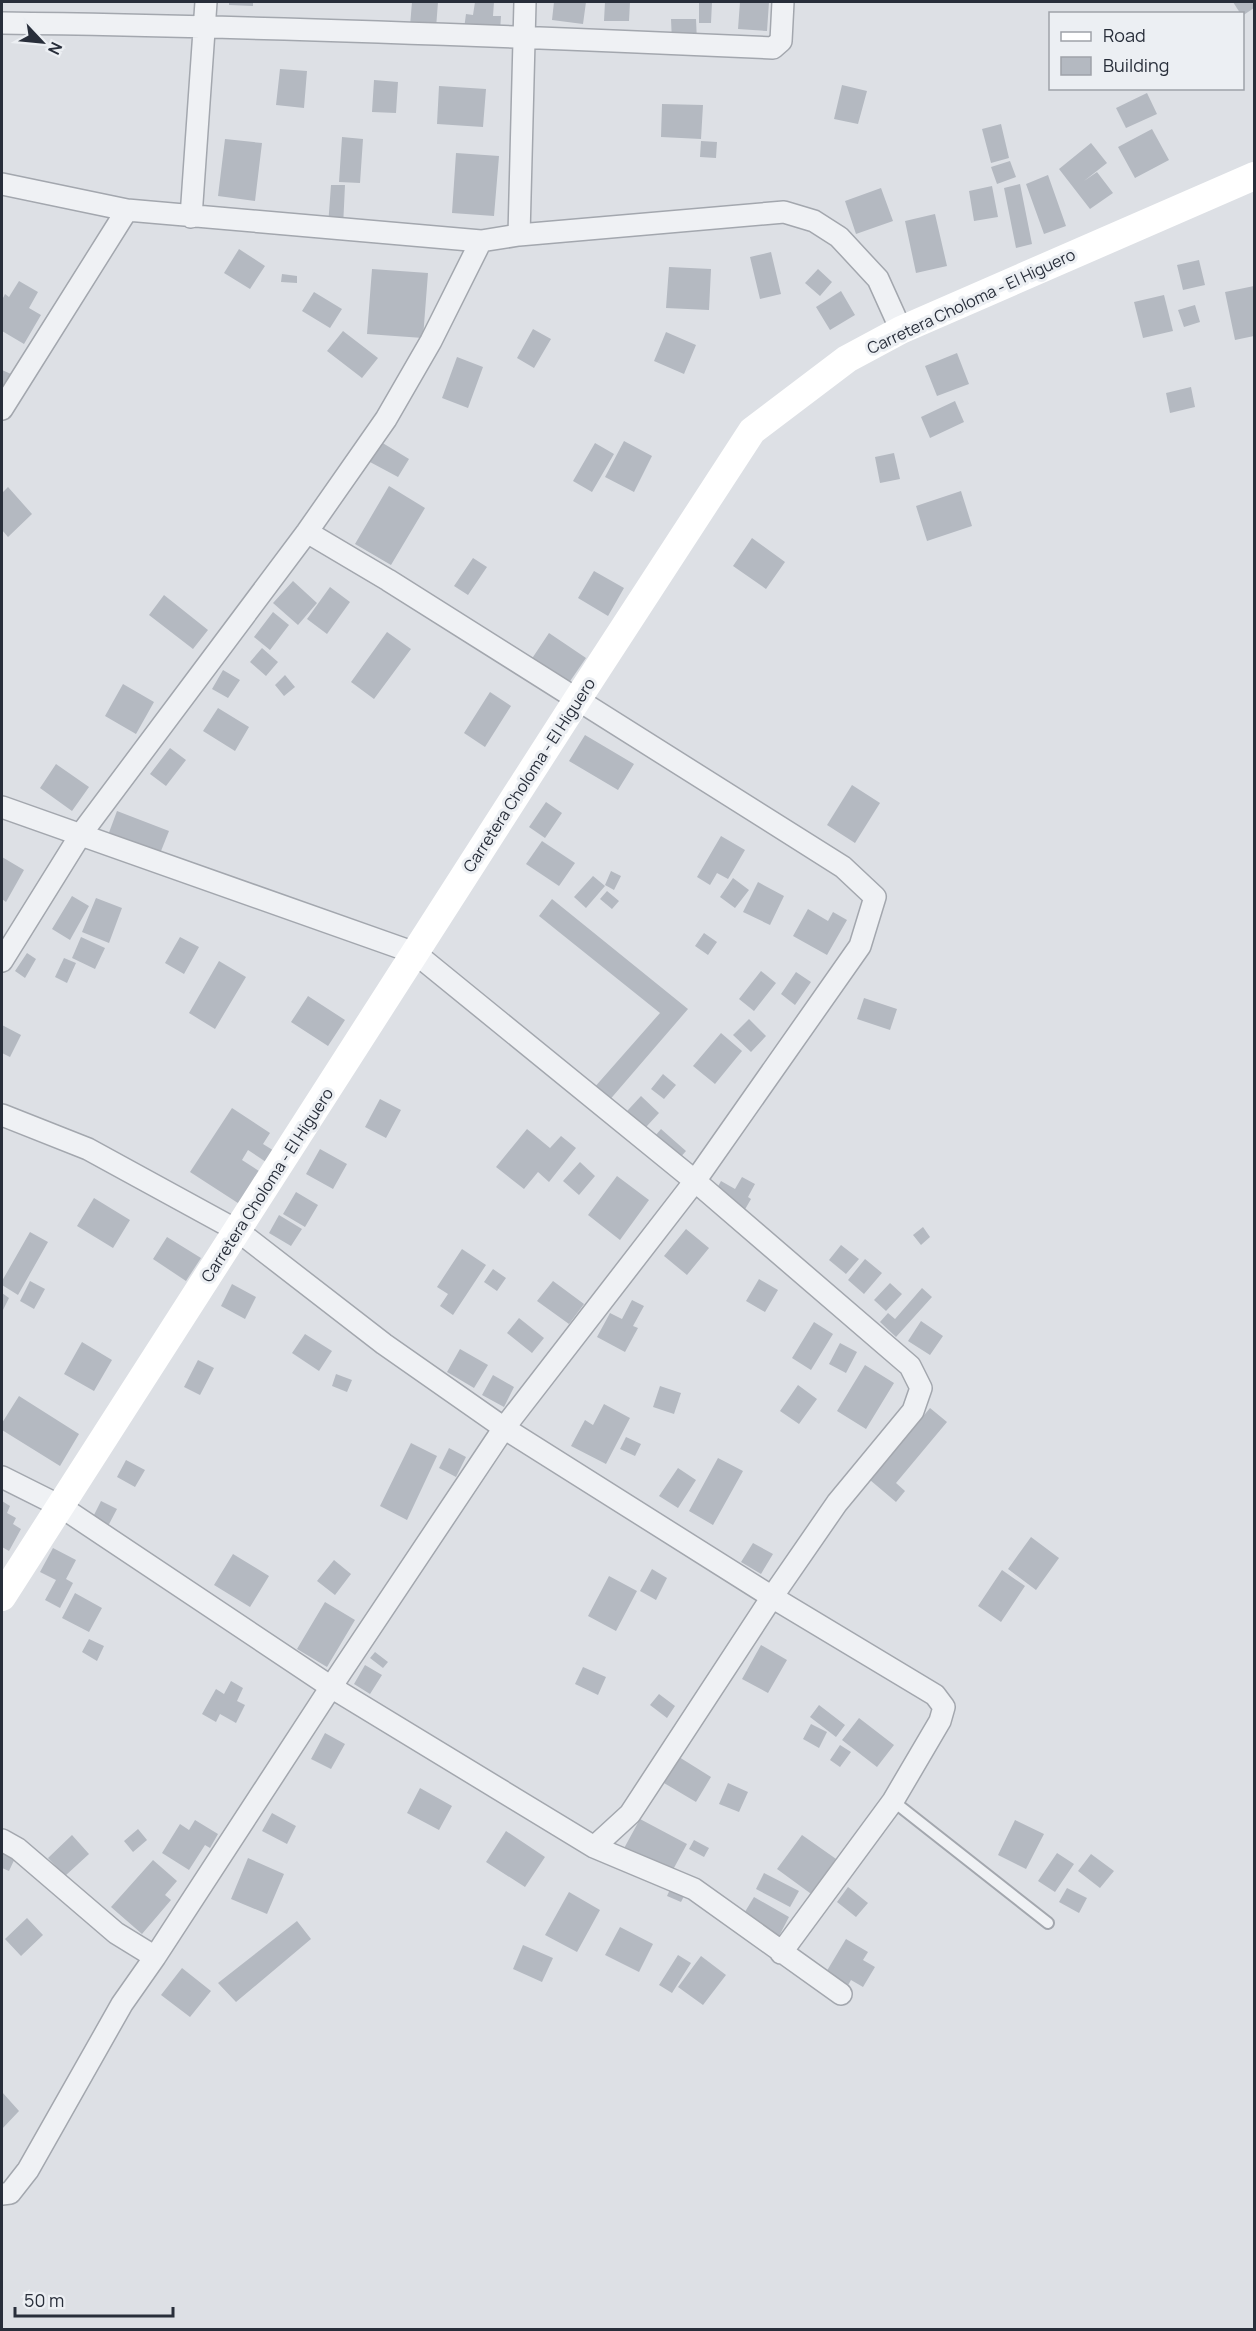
<svg xmlns="http://www.w3.org/2000/svg" width="1256" height="2331" font-family="Manrope,sans-serif">
  <style>
    .building { fill: #b4b9c1 }
    .lines { fill: none; stroke-linecap: round; stroke-linejoin: round }
    .lane-casing { stroke: #a3a7ae; stroke-width: 14 }
    .street-casing { stroke: #a3a7ae; stroke-width: 24 }
    .lane { stroke: #eff1f4; stroke-width: 10 }
    .street { stroke: #eff1f4; stroke-width: 21 }
    .secondary { stroke: #fff; stroke-width: 28 }
    .labels { text-anchor: middle; stroke-width: 6; stroke-linejoin: round; paint-order: stroke }
    .street-label { font-size: 16px; fill: #282e3a; stroke: #eceff3 }
  </style>
  <rect width="100%" height="100%" fill="#dde0e5"/>
  <path class="building" d="M229,2h24v4l-24,-1z
    M412,2h26l-2,26 -26,-2z
    M475,2h19l-1,14h8l-1,15 -36,-2 2,-15 7,1z
    M554,2h32l-3,22 -31,-4z
    M605,2h25l-1,19h-25z
    M699,2h13l-1,21h-12z
    M740,2h29l-2,29 -29,-2z
    M1233,2h21v6l-12,8z
    M671,19h25l1,23h-25z
    M280,69l27,2 -3,37 -28,-3z
    M374,80l24,2 -2,31 -24,-1z
    M842,85l25,6 -9,33 -24,-5z
    M439,86l47,3 -3,38 -46,-3z
    M1147,93l10,21 -31,14 -10,-20z
    M662,104l41,1 -2,34 -40,-2z
    M1001,124l8,34 -18,5 -9,-34z
    M1152,129l17,31 -34,18 -17,-31z
    M342,137l21,2 -3,44 -21,-1z
    M225,139l37,4 -7,58 -37,-5z
    M701,141l16,1 -1,16 -16,-1z
    M1091,143l16,20 -23,18 13,-9 16,21 -23,16 -31,-40z
    M456,153l43,3 -5,60 -42,-3z
    M1010,161l6,16 -19,7 -6,-17z
    M1048,175l18,51 -22,8 -18,-50z
    M1020,184l12,60 -16,4 -12,-60z
    M331,185h14l-2,42 -15,-1z
    M992,186l6,31 -24,4 -5,-30z
    M881,188l12,33 -37,13 -11,-33z
    M935,214l12,52 -31,7 -11,-52z
    M239,249l26,17 -15,23 -26,-16z
    M771,252l10,42 -21,5 -10,-42z
    M1199,260l6,25 -22,5 -6,-25z
    M669,267l42,2 -2,41 -43,-2z
    M372,269l56,4 -5,65 -56,-4z
    M818,269l14,13 -12,14 -15,-13z
    M282,274l15,2v7l-16,-1z
    M19,281l19,11 -9,16 12,7 -17,29 -22,-13v-31l3,-6 4,3z
    M1254,286v50l-19,4 -10,-48z
    M841,291l14,24 -25,15 -14,-23z
    M314,292l28,17 -12,19 -28,-17z
    M1164,295l9,36 -30,7 -9,-36z
    M1195,305l5,17 -16,5 -6,-17z
    M533,329l18,10 -17,29 -17,-10z
    M343,331l35,27 -16,20 -35,-27z
    M666,332l30,13 -12,29 -30,-13z
    M957,353l12,31 -32,12 -12,-30z
    M457,357l26,10 -15,41 -26,-10z
    M2,370l9,4 -9,23z
    M1191,387l4,20 -25,6 -4,-20z
    M955,401l9,21 -34,16 -9,-21z
    M624,441l28,15 -18,36 -29,-15z
    M381,442l28,17 -11,18 -28,-15z
    M595,443l19,11 -22,38 -19,-11z
    M894,453l6,26 -20,4 -5,-26z
    M389,486l36,22 -34,57 -36,-21z
    M8,487l24,27 -24,23 -6,-7v-37z
    M961,491l11,35 -45,15 -11,-35z
    M752,538l33,24 -19,27 -33,-23z
    M473,558l14,9 -19,28 -14,-9z
    M594,571l30,17 -16,28 -30,-18z
    M293,581l24,22 -19,22 -25,-22z
    M330,587l20,15 -23,32 -20,-15z
    M164,595l44,35 -15,19 -44,-34z
    M273,612l16,13 -19,25 -16,-13z
    M387,632l24,17 -37,50 -23,-17z
    M549,633l37,25 -22,32 -37,-24z
    M262,648l16,14 -12,14 -16,-14z
    M223,670l17,10 -12,18 -16,-9z
    M285,675l10,12 -11,9 -9,-11z
    M123,684l31,18 -18,32 -31,-18z
    M490,692l21,14 -26,41 -21,-14z
    M218,708l31,19 -14,24 -32,-20z
    M585,735l49,29 -16,26 -49,-29z
    M170,748l16,12 -20,26 -16,-12z
    M56,764l33,23 -17,24 -32,-23z
    M852,785l28,18 -25,40 -28,-18z
    M546,802l16,11 -17,25 -16,-11z
    M117,811l52,20 -14,35 -51,-20z
    M721,836l24,14 -17,29 -11,-6 -7,12 -13,-8z
    M542,841l33,22 -16,23 -33,-22z
    M2,857l22,13 -18,32 -4,-3z
    M611,871l10,5 -7,14 -9,-5z
    M593,876l12,10 -19,22 -12,-11z
    M733,878l16,12 -14,18 -15,-11z
    M758,882l26,14 -14,29 -27,-13z
    M607,891l12,10 -7,8 -12,-10z
    M72,896l17,10 -19,34 -18,-11z
    M96,898l26,10 -13,35 -27,-11z
    M552,899l136,110 -87,101 -15,-13 74,-84 -121,-97z
    M808,909l20,12 5,-9 14,8 -20,35 -34,-19z
    M704,933l13,9 -9,13 -13,-9z
    M81,937l24,11 -10,21 -23,-11z
    M180,937l19,10 -15,27 -19,-11z
    M27,953l9,6 -11,19 -10,-7z
    M64,958l12,5 -9,20 -12,-6z
    M219,961l27,16 -31,52 -26,-16z
    M761,971l15,12 -22,28 -15,-12z
    M796,972l15,10 -16,23 -14,-11z
    M308,996l37,24 -17,26 -37,-24z
    M864,998l33,11 -7,21 -33,-11z
    M749,1019l17,17 -15,16 -18,-17z
    M2,1025l19,10 -11,22 -8,-4z
    M721,1033l21,18 -27,33 -22,-18z
    M663,1074l13,11 -12,14 -13,-10z
    M641,1096l18,17 -24,26 -18,-17z
    M380,1099l21,11 -15,28 -21,-11z
    M232,1108l38,25 -7,11 13,8 -7,12 -21,-14 -6,10 20,13 -21,32 -51,-33z
    M527,1129l23,19 11,-12 15,12 -27,34 -11,-10 -14,17 -28,-22z
    M661,1129l25,22 -18,20 -25,-21z
    M320,1149l27,15 -14,25 -27,-15z
    M580,1162l15,14 -16,19 -16,-14z
    M617,1176l32,24 -29,40 -32,-25z
    M742,1177l13,7 -7,13 3,2 -11,19 -30,-17 11,-20 14,8z
    M296,1192l22,13 -13,22 -22,-13z
    M94,1198l36,22 -17,28 -36,-22z
    M279,1215l23,14 -11,17 -22,-13z
    M923,1227l7,10 -9,8 -8,-10z
    M686,1229l23,19 -22,27 -23,-19z
    M30,1232l18,10 -30,53 -16,-10v-4z
    M167,1237l34,21 -15,23 -33,-22z
    M841,1245l18,14 -13,15 -17,-14z
    M462,1249l24,16 -33,50 -13,-9 8,-12 -11,-7z
    M865,1259l17,14 -18,21 -16,-14z
    M493,1269l13,9 -9,13 -13,-9z
    M759,1279l19,11 -13,22 -19,-11z
    M30,1281l15,8 -11,20 -14,-8z
    M553,1281l31,23 -15,20 -32,-23z
    M890,1283l12,11 -16,17 -12,-11z
    M232,1284l24,13 -11,22 -24,-13z
    M922,1288l10,9 -36,40 -16,-15 8,-9 7,6z
    M2,1293l7,5 -7,14z
    M632,1300l12,6 -11,20 5,2 -13,24 -28,-15 13,-24 12,6z
    M519,1318l25,20 -12,15 -25,-20z
    M921,1321l22,15 -13,19 -22,-14z
    M814,1322l19,12 -22,36 -19,-12z
    M305,1334l27,17 -13,20 -27,-18z
    M82,1342l30,18 -18,31 -30,-17z
    M840,1343l17,9 -11,21 -17,-9z
    M460,1349l28,16 -14,23 -27,-16z
    M198,1360l16,8 -14,27 -16,-8z
    M865,1365l29,18 -28,46 -29,-18z
    M336,1374l16,6 -5,12 -15,-6z
    M493,1375l21,12 -10,20 -22,-12z
    M798,1385l19,14 -18,25 -19,-13z
    M660,1386l21,7 -7,21 -21,-7z
    M19,1396l60,38 -19,32 -58,-36v-7z
    M604,1404l26,14 -24,46 -35,-18 14,-26 8,5z
    M930,1408l17,14 -51,61 9,8 -9,11 -26,-22z
    M626,1437l15,7 -6,12 -15,-7z
    M411,1443l26,13 -30,64 -27,-14z
    M449,1448l17,9 -10,20 -17,-9z
    M718,1458l25,13 -30,54 -24,-14z
    M126,1460l19,10 -10,17 -18,-10z
    M678,1468l18,12 -18,28 -19,-12z
    M2,1501l8,5 -3,7 9,5 -3,6 8,5 -12,22 -7,-4z
    M101,1501l16,8 -10,19 -15,-9z
    M1031,1537l28,21 -23,32 -28,-21z
    M753,1543l20,11 -12,20 -20,-12z
    M53,1548l23,12 -10,19 7,4 -13,25 -15,-8 11,-20 -16,-8z
    M233,1554l36,22 -19,31 -36,-22z
    M334,1560l17,14 -16,21 -18,-14z
    M652,1569l15,9 -11,22 -16,-9z
    M1002,1570l23,16 -24,36 -23,-16z
    M609,1576l28,15 -21,40 -28,-15z
    M75,1593l27,15 -13,24 -27,-14z
    M325,1602l30,18 -28,47 -30,-18z
    M89,1639l15,7 -7,15 -15,-9z
    M761,1645l26,15 -19,33 -26,-14z
    M375,1652l13,10 -5,6 -13,-10z
    M365,1665l17,10 -12,19 -16,-10z
    M583,1667l23,10 -8,18 -23,-11z
    M231,1681l12,7 -6,13 8,4 -9,18 -16,-9 -4,8 -14,-8 14,-25 8,5z
    M659,1694l16,12 -8,12 -17,-13z
    M819,1705l26,20 -9,12 -26,-20z
    M859,1718l35,27 -17,22 -35,-27z
    M811,1724l16,8 -8,16 -16,-9z
    M325,1733l20,11 -14,25 -20,-10z
    M840,1745l11,7 -11,15 -10,-7z
    M679,1757l32,20 -15,25 -32,-19z
    M728,1783l20,9 -9,20 -20,-8z
    M420,1788l32,18 -13,24 -32,-17z
    M272,1813l24,13 -9,18 -25,-13z
    M640,1819l47,25 -18,33 -47,-25z
    M195,1820l23,14 -8,14 -5,-3 -16,25 -27,-17 18,-29 9,6z
    M1015,1820l29,14 -18,35 -28,-14z
    M138,1829l9,11 -14,12 -9,-11z
    M506,1831l39,26 -20,30 -39,-25z
    M72,1835l17,19 -24,22 -17,-18z
    M802,1835l37,26 -25,35 -37,-27z
    M694,1840l15,8 -5,9 -15,-8z
    M2,1849l14,7 -7,15 -7,-3z
    M1057,1853l17,11 -19,28 -17,-11z
    M1091,1854l23,17 -14,17 -22,-17z
    M248,1858l36,16 -17,40 -36,-15z
    M153,1860l24,21 -12,14 6,5 -29,34 -31,-27z
    M764,1873l35,18 -9,16 -34,-18z
    M673,1883l14,7 -6,12 -14,-6z
    M848,1887l20,16 -12,14 -19,-15z
    M1067,1888l20,10 -8,15 -20,-11z
    M569,1892l31,18 -23,42 -32,-17z
    M754,1897l35,20 -10,19 -36,-21z
    M27,1918l16,17 -22,21 -16,-17z
    M297,1921l14,18 -75,63 -18,-19z
    M620,1927l33,17 -14,28 -34,-17z
    M846,1939l22,13 -5,8 12,7 -12,20 -12,-7 -4,7 -22,-13z
    M523,1945l30,13 -11,24 -29,-13z
    M678,1955l13,8 -19,30 -13,-8z
    M701,1956l25,19 -23,30 -25,-18z
    M182,1968l29,23 -21,26 -29,-22z
    M2,2092l17,19 -17,18z"/>
  <g class="lines">
    <defs>
      <path id="lane" d="M893,1801l155,122"/>
      <path id="street" d="M2,23c257,3 514,13 771,25l8,-7 2,-39
        M2,184l125,26 354,31 38,-6 265,-23 30,9 25,16 39,42 23,51
        M191,217l15,-215
        M519,235l6,-233
        M2,409l125,-199
        M2,807l413,146 280,228 215,185 11,22 -8,23 -76,92 -65,94 -142,217 -36,33
        M2,961l79,-127 226,-302 79,-113 45,-78 50,-100
        M2,1115l86,34 150,82 146,113 120,84 268,169 163,98 9,12 -4,14 -47,80 -112,152
        M2,1477l58,29 271,181 263,160 100,42 147,105
        M2,1840l16,9 98,84 39,24
        M2,2194l8,-1 18,-23 94,-166 33,-47 176,-270 173,-259 191,-247 165,-235 15,-49 -32,-30 -455,-287 -81,-48"/>
    </defs>
    <use href="#lane" class="lane-casing"/>
    <use href="#street" class="street-casing"/>
    <use href="#lane" class="lane"/>
    <use href="#street" class="street"/>
    <path class="secondary" d="M2,1597l575,-897 175,-269 95,-72 54,-29 353,-154"/>
  </g>
  <g class="labels">
    <g class="street-label">
      <text transform="translate(971 301) rotate(-25)" y="6">Carretera Choloma - El Higuero</text>
      <text transform="translate(529 775) rotate(-57)" y="6">Carretera Choloma - El Higuero</text>
      <text transform="translate(267 1185) rotate(-57)" y="6">Carretera Choloma - El Higuero</text>
    </g>
  </g>
  <rect width="1256" height="2331" fill="none" stroke="#282e3a" stroke-width="6"/>
  <rect x="1049" y="12" width="195" height="78" fill="#eceff3" stroke="#9ea2a9" stroke-width="1.5"/>
  <rect x="1061" y="32" width="30" height="9" fill="#ffffff" stroke="#9ea2a9" stroke-width="1.5"/>
  <text x="1103" y="42" font-size="18" fill="#282e3a">Road</text>
  <rect x="1061" y="57" width="30" height="18" fill="#b4b9c1" stroke="#9ea2a9" stroke-width="1.5"/>
  <text x="1103" y="72" font-size="18" fill="#282e3a">Building</text>
  <g transform="translate(42 42) rotate(116)" stroke="#eceff3" stroke-width="4.5" paint-order="stroke">
  <path d="M0-4.5L10 22L0 15L-10 22Z" fill="#282e3a"/>
  <text y="-9" font-size="16" font-weight="bold" text-anchor="middle" fill="#282e3a">N</text>
  </g>
  <path d="M15 2307v9h158v-9" fill="none" stroke="#282e3a" stroke-width="3"/>
  <text x="24" y="2307" font-size="18" fill="#282e3a" stroke="#eceff3" stroke-width="4.5" paint-order="stroke">50 m</text>
</svg>
